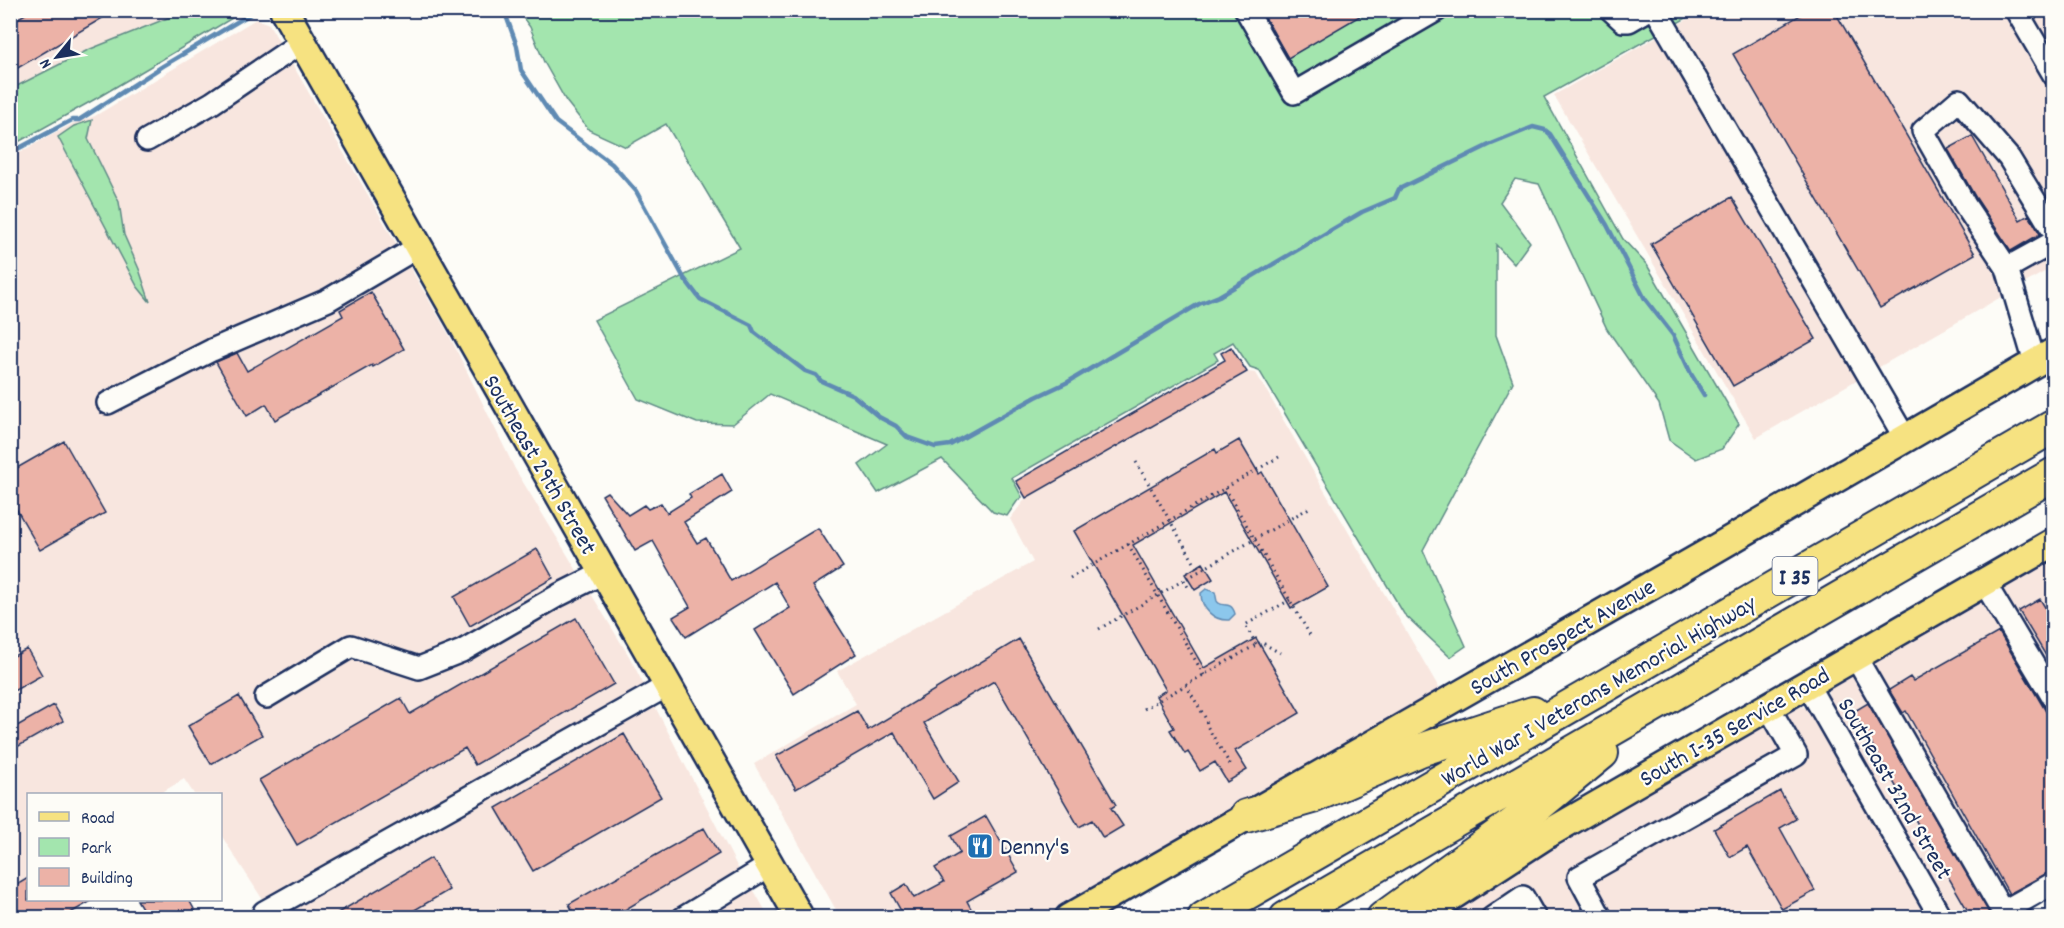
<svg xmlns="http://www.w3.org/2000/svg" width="2064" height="928" font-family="Dekko,sans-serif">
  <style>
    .built { fill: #f8e6df }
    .green { fill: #a3e5ae; stroke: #5f8a86; stroke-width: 1.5 }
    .water { fill: #8cc7ec; stroke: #5f8ab3; stroke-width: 1.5 }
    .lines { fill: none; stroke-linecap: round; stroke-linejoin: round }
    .stream { stroke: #5f8ab3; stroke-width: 4.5 }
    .building { fill: #ecb2a7; stroke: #1b2f5e; stroke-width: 1.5 }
    .minor-casing { stroke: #1b2f5e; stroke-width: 26 }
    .major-casing { stroke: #1b2f5e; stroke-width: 32 }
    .highway-casing { stroke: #1b2f5e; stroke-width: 36 }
    .path { stroke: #1b2f5e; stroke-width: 3; stroke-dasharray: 1.5 4.5; stroke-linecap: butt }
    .minor { stroke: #fdfcf7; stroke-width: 21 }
    .major { stroke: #f6e281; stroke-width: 27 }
    .highway { stroke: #f6e281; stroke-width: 32 }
    .labels { text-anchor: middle; stroke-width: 4.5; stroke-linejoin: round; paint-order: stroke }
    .shield { fill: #fdfcf7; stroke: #5f6c8c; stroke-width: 1.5 }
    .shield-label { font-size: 22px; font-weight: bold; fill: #1b2f5e }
    .street-label { font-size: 24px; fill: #1b2f5e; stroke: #fdfcf7 }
    .poi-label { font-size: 24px; fill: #1b2f5e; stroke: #fdfcf7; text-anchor: start }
  </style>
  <rect width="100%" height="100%" fill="#fdfcf7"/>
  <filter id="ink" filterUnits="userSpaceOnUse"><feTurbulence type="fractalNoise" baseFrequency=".0167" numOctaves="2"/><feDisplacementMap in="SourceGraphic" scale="12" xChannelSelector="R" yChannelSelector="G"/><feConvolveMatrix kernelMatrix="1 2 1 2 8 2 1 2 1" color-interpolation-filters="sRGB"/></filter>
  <g filter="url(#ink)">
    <path class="built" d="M11,11h174l-97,39 -77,39z
      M1702,11h351v256l-297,171 -202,-343z
      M256,19l13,5 179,309 67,136 114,187 110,214 -34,23 -42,24h-389l-53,-82 -1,-41h-26l-10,-15 -25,15h-131v84l-17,12v-733l63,-34 21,-7z
      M1231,347l16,25 9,1 186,320 -394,224h-208l-86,-153 102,-60 -19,-33 196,-109 -23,-43 16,-21 -10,-17 208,-121 -3,-7z
      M2053,555v344l-31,18h-69l-119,-206 -5,-10 -1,-12 5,-9z
      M1801,706l13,5 118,207h-495l53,-36 300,-175z
      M752,887l17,30 -70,1z"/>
    <path class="green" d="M185,11h59l-147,87 -86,48v-57l77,-39z
      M518,11h1181l-155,86 79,142 24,26 92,159 -17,25 -26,10 -27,-19 -10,-36 -52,-75 -68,-145 -24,-5 -15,23 30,40 -16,22 -18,-19v90l17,47 -90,168 43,96 -16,11 -46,-43 -145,-244 -9,-3 -17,-25 -19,11 4,7 -206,118 10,19 -4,3 -11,16 -14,-4 -51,-53 -64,34 -19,-28 28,-21 -117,-50 -37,30 -36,-1 -59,-24 -44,-79 146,-72 -74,-124 -40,23 -37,-17 -23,-29 -22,-39 -14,-35z
      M92,120l-4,19 31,63 5,33 15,34 11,33 -13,-16 -79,-149 16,-11z"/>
    <path class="water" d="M1206,589l9,3c1,3 1,6 2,9 4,8 14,-2 18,13l-6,6c-15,1 -28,-11 -28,-27z"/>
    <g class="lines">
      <path class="stream" d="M504,10l13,36 4,24 35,52 56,42 24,27 48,87 16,21 51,26 3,7 51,39 11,4 5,6 32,14 26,22 17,9 11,11 28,10 15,-2 86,-48 32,-15 131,-78 20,-8 143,-84 33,-14 4,-9 90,-44 44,-18 12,3 5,4 57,91 38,74 28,36 18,39 13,21
        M10,153l62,-33h7l84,-54 94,-56"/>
    </g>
    <path class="building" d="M32,10h84l-100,59 -6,-10v-36z
      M1261,10h109l-82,48z
      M1809,10h25l141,244 -95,54 -147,-254z
      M1972,136l48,84 9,-5 11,19 -29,17 -35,-53 -28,-49z
      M1732,197l84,142 -83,47 -82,-142z
      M371,292l33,57 -31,18 -1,-2 -97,55 -9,-16 -19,12 -31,-54 21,-9 10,18 96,-55 -3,-6z
      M1231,347l16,25 -221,126 -10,-17 209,-121 -4,-7z
      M1239,440l20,34 3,-2 66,115 -37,21 -67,-116 -91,53 71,123 52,-30 44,75 -65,38 12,19 -20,12 -12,-20 -15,9 -12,-19 -3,2 -15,-24 4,-2 -18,-32 10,-6 -92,-159 141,-82 2,4z
      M64,441l41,72 -65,37 -30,-52v-26z
      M722,474l10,18 -48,30 13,21 9,-5 25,43 87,-53 25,39 -30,19 43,68 -62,40 -39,-64 35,-22 -15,-26 -89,55 -13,-20 17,-10 -37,-66 -18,10 -33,-56 5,-3 21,23 16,-10 4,4 13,-6 6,10 24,-15 -2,-4z
      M537,549l16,29 -83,48 -16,-29z
      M1203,563l10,16 -18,11 -10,-16z
      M2040,599l14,23v47l-35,-58z
      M576,618l38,66 -139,81 -10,-17 -168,97 -38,-65 142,-82 9,16z
      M1999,632l55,93v145l-45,24 -103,-183 -3,2 -14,-23 21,-13 3,4z
      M1019,639l97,166 -5,3 12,18 -20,12 -11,-18 -13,7 -85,-146 -70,42 35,59 -26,17 -39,-67 -98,57 -20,-33 81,-45 11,19z
      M27,649l15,26 -32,18v-35z
      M239,696l23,39 -51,29 -23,-38z
      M1868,703l121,209 -9,6h-8l-119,-206z
      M54,705l9,16 -53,30v-21z
      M624,734l37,63 -128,74 -37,-63z
      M1780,791l16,28 -16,9 35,63 -33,18 -35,-62 -17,10 -16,-28z
      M986,816l32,56 -51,29 9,17h-71l-14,-25 15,-9 8,14 30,-16 -9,-14 25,-15 -9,-17z
      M704,828l15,26 -108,64h-35l-7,-14z
      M431,858l18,32 -48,28h-72z
      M28,878v22h65l-31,18h-52v-29z
      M137,900h52l10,18h-51z"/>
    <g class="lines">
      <defs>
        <path id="minor" d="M1246,10l48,83 143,-83
          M1611,10l12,11h6l19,-11
          M1656,10l249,428
          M2016,10l38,65
          M147,140l65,-37 90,-61
          M2007,268l47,-26
          M2035,363l-28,-95 -42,-63 -42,-74 36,-31 50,58 45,74
          M108,403l104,-53 116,-50 90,-53
          M1984,582l70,117
          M1855,656l143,248 8,6 48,-27
          M1807,684l134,234
          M266,697l85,-51 68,22 43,-17 97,-56 44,-22
          M267,918l-3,-6 403,-226
          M683,918l87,-53
          M1492,918l31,-21 12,21
          M1601,918l-22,-41 217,-122 -28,-49
          M2039,918l15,-9"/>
        <path id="major" d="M284,10l516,908
          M1069,918l637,-364 348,-202
          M1418,918l131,-85 505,-291"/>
        <path id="highway" d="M1246,816l66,-19 108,-47 113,-37
          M1204,918l850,-492
          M1286,918l768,-444
          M1383,918l151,-109 68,-56"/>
      </defs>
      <use href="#minor" class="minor-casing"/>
      <use href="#major" class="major-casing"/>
      <use href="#highway" class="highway-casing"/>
      <path class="path" d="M1136,462l63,109
        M1225,488l85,147
        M1128,544l76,131
        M1070,578l209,-121
        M1184,580l5,9
        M1099,629l210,-121
        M1256,644l-11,-19 45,-25
        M1186,685l20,34 1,7 24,40
        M1144,709l117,-67 19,11
        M1287,720l2,3
        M1265,733l2,3"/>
      <use href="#minor" class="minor"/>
      <use href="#major" class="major"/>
      <use href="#highway" class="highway"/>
    </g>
  </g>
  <defs>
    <symbol id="restaurant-square" viewBox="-11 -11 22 22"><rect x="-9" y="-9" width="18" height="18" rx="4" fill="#1f6fb2" stroke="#fdfcf7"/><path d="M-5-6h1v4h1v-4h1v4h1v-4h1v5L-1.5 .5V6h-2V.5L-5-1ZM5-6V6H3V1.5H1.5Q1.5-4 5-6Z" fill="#fff"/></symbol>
  </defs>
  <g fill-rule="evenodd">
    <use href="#restaurant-square" x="965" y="831" width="30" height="30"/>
  </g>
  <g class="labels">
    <rect class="shield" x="1772.5" y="557" width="45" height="38" rx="4.5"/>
    <g class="shield-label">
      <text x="1795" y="584">I 35</text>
    </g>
    <g class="street-label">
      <text transform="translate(541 464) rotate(60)" y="8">Southeast 29th Street</text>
      <text transform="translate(1562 636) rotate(-30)" y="8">South Prospect Avenue</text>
      <text transform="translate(1598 690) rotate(-30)" y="8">World War I Veterans Memorial Highway</text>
      <text transform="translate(1734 726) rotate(-30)" y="8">South I-35 Service Road</text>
      <text transform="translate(1896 788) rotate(60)" y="8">Southeast 32nd Street</text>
    </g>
    <g class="poi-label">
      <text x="1000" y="854">Denny's</text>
    </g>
  </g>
  <rect width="2064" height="928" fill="none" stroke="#fdfcf7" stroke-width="36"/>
  <rect x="18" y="18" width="2028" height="892" fill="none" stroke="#1b2f5e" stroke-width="2" filter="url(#ink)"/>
  <rect x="27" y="793" width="195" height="108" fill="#fdfcf7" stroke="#a3aaba" stroke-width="1.5"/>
  <rect x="39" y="812" width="30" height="9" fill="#f6e281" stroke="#a3aaba" stroke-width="1.5"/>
  <text x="81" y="823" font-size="18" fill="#1b2f5e">Road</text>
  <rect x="39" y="838" width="30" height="18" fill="#a3e5ae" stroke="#a3aaba" stroke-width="1.5"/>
  <text x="81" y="853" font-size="18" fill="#1b2f5e">Park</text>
  <rect x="39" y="868" width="30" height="18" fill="#ecb2a7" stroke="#a3aaba" stroke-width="1.5"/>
  <text x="81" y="883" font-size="18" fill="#1b2f5e">Building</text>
  <g transform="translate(57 57) rotate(240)" stroke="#fdfcf7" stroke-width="4.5" paint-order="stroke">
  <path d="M0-4.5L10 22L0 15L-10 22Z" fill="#1b2f5e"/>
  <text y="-9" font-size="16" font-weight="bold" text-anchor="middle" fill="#1b2f5e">N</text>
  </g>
</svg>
